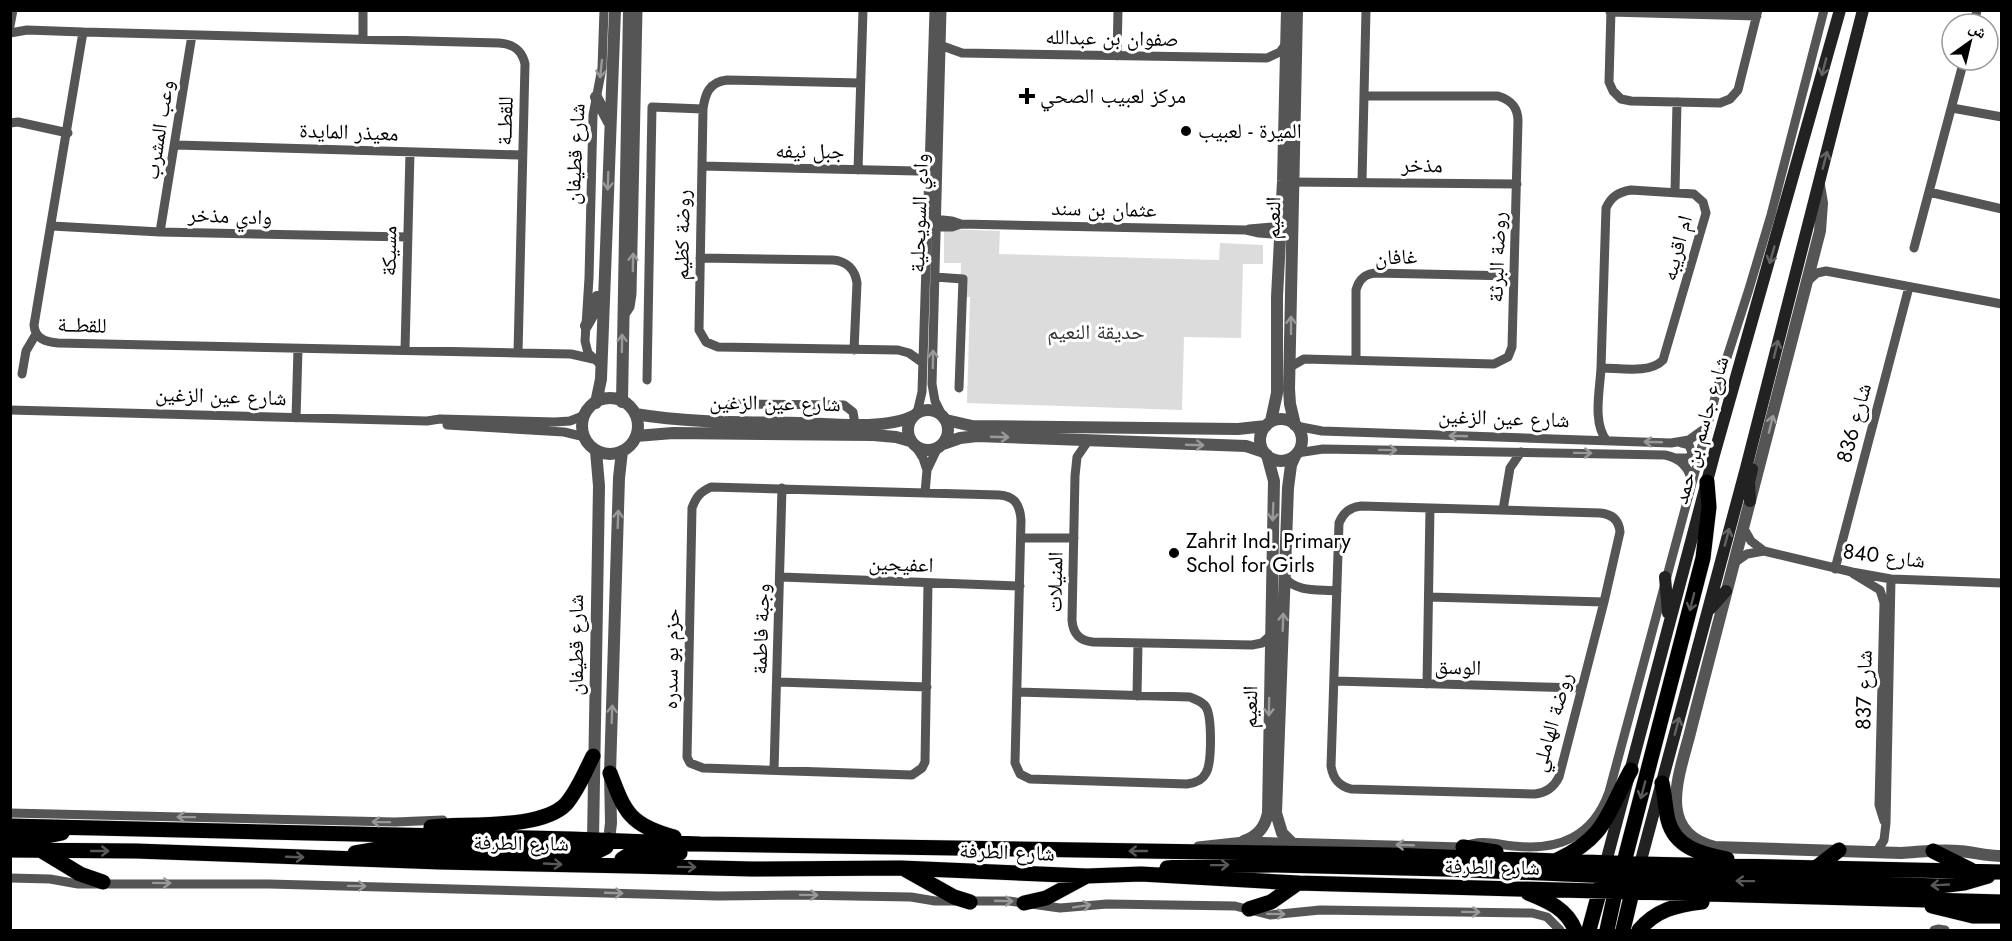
<svg xmlns="http://www.w3.org/2000/svg" width="2012" height="941" font-family="Jost,'Noto Naskh Arabic',sans-serif">
  <style>
    .green { fill: #dcdcdc }
    .lines { fill: none; stroke-linecap: round; stroke-linejoin: round }
    .primary-casing { stroke: #dbdbdb; stroke-width: 16 }
    .minor { stroke: #555; stroke-width: 9 }
    .tertiary { stroke: #555; stroke-width: 12 }
    .secondary { stroke: #222; stroke-width: 12 }
    .primary { stroke: #000; stroke-width: 15 }
    .oneway { stroke: #646464 }
    .oneway2 { stroke: #999 }
    .oneway3 { stroke: #595959 }
    .poi-dot { fill: #000; stroke: #fff; stroke-width: 2 }
    .labels { text-anchor: middle; stroke-width: 6; stroke-linejoin: round; paint-order: stroke }
    .street-label { font-size: 21px; fill: #000; stroke: #fff }
    .poi-label { font-size: 21px; fill: #000; stroke: #fff; text-anchor: start }
    .park-label { font-size: 21px; fill: #333; stroke: #fff }
  </style>
  <rect width="100%" height="100%" fill="#fff"/>
  <path class="green" d="M944,229l56,2 -1,23 220,6 1,-17 43,2v19h-20l-2,74 -57,-1 -2,73 -215,-7 3,-106h-10l1,-34h-17z"/>
  <g class="lines">
    <defs>
      <path id="primary" d="M610,773c15,40 20,52 64,64
        M1662,783c3,12 3,25 6,37 7,28 34,34 59,39
        M10,826l561,13 129,5 691,11 249,9 362,8
        M431,827c36,-4 110,3 135,-23 12,-14 19,-32 27,-48
        M10,839l28,-1 24,-5
        M1463,847l33,5
        M10,850l126,1 304,11 191,4 121,3 149,-1 186,8 54,-2 157,9 704,19
        M42,851l38,23 23,8
        M1933,851l38,19
        M355,853l29,-5 212,4 10,-5 3,-7
        M1557,860c49,-22 50,-47 74,-90
        M621,866l1,-7 11,-7 47,1
        M1817,867l22,-17
        M1167,868l22,-2 87,-1 169,4 166,7 12,-2 17,-10
        M906,870l48,27 16,5
        M1622,870l81,-312 6,-51 -2,-25
        M1621,879l15,-2 303,9 25,-3 24,-7
        M1528,893c20,8 39,16 47,37
        M1024,903l22,-5 39,-21
        M1932,906l41,10h29
        M1249,909l22,-7 27,-19
        M1589,930l13,-48
        M1607,930l10,-46
        M1623,930l11,-46
        M1639,930c17,-20 37,-25 63,-28"/>
    </defs>
    <use href="#primary" class="primary-casing"/>
    <path class="minor" d="M1611,10l-2,72 4,9 8,8 10,2 89,2 10,-4 8,-9 20,-80
      M1610,12l147,4
      M1974,24l3,-14
      M10,26l3,-16
      M83,32l416,11c15,1 23,7 26,21l-7,289 -460,-10c-12,-1 -23,-4 -24,-18z
      M10,33l17,-3 56,2
      M363,39v-29
      M937,44l25,9 305,5 13,-6 6,-8
      M1117,56l1,-46
      M860,83l-133,-3c-18,2 -22,14 -24,29l-4,221 7,12 12,5 180,3 11,3 14,10
      M1952,108l50,9
      M10,123l8,-1 50,11
      M176,145l345,10
      M702,166l215,5 9,-3h7
      M858,170l5,-160
      M1362,181l4,-171
      M1288,182l229,2
      M1631,190l63,4 9,8 3,11 -43,147c-13,14 -43,8 -62,8l5,-160c5,-11 12,-16 25,-18z
      M1675,192l2,-90
      M1929,192l73,17
      M933,219l19,2 9,3 285,6 13,3 25,2
      M52,226l108,6 248,5
      M931,227h21l9,-3
      M1249,229l36,-3
      M160,232l32,-197
      M1914,248l50,-188
      M700,258l133,2c13,1 22,9 24,23l-3,67
      M935,277l28,2 -4,109
      M1807,282l10,-9 9,-2 176,33
      M624,316l6,-9 2,-13 6,-284
      M405,350l5,-198
      M518,353l53,1 22,5
      M1356,359v-69c3,-11 9,-16 19,-17l139,3
      M601,365l-13,-12 -3,-12 4,-63 4,-163 9,-47 2,-58
      M1290,367l14,-8 190,5 14,-7 4,-10 6,-226c0,-14 -7,-21 -20,-25h-134
      M1601,368c-1,22 -9,55 6,73
      M22,374l4,-23 10,-17
      M647,380l5,-273 51,2
      M731,404l113,1 9,7 2,12
      M10,410l417,11 13,-2 115,3 15,-1 15,-6
      M917,413l5,-21 12,-382
      M942,415l-7,-14 -3,-17 10,-374
      M296,418l2,-69
      M447,425l117,7 21,5
      M1296,426l26,5 349,12 18,-3 18,-13
      M1088,441l-11,16 -2,19 -3,144c1,14 8,21 21,22l159,3 10,-2 8,-7
      M916,447l7,11 4,12
      M1297,453l26,-4 342,6c15,3 24,12 27,27
      M1676,458h13l3,-5 -3,-8 -8,-2
      M925,493l2,-23 10,-21
      M1361,506l239,7c12,1 19,7 20,19l-16,70 -45,175c-5,10 -13,16 -24,17l-184,-5c-12,-3 -18,-10 -20,-23l8,-243c4,-10 11,-16 22,-17z
      M1503,510l7,-42 11,-16
      M1743,527l8,14 13,10 88,21 39,7 111,4
      M1021,538h53
      M1734,563l13,-9 17,-3
      M1835,569l74,-282
      M1852,573l28,17 4,13 -5,202 5,16
      M781,577l239,9
      M1284,577c13,16 35,12 53,14
      M928,583l-3,179 -3,6 -10,7 -209,-7 -13,-5 -3,-6 5,-249c4,-11 8,-16 19,-21l288,8c16,1 21,10 22,25l-6,243 5,11 10,5 157,5c8,-1 15,-3 19,-11 6,-10 6,-56 0,-66 -4,-6 -10,-7 -16,-10l-173,-5
      M1429,597l175,5
      M1335,681l246,7
      M778,682l149,5
      M1427,684l3,-176
      M1137,696l1,-53
      M774,770l8,-282
      M10,813l385,9 48,-2
      M1198,846l46,-5 219,6c18,-8 32,-3 50,-1 46,5 80,-9 96,-54l111,-413 29,-90 22,-74 53,-205
      M1877,851l7,-11 2,-17 5,-244
      M10,878l40,1 28,5h191l449,12 76,-1 117,2 24,4h74l51,7 47,-4 128,2 35,9 50,-5 212,3 15,4 13,13
      M1934,930l4,-1 7,1"/>
    <path class="tertiary" d="M596,97l13,25
      M1819,185l3,18 -2,28 -128,494c-10,44 -40,107 23,122l186,6c19,-1 38,-4 58,-2 14,1 28,5 43,5
      M586,326l9,-16 2,-13
      M582 426a28 28 0 1 1 56 0a28 28 0 1 1-56 0Z
      M622,402l7,-392
      M596,403l5,-24 14,-369
      M908 430a20 20 0 1 1 40 0a20 20 0 1 1-40 0Z
      M635,414c54,9 110,8 165,9 32,1 85,7 113,-7
      M1260 440a21 21 0 1 1 42 0a21 21 0 1 1-42 0Z
      M946,420l26,6 266,3 28,-3
      M1271,421l6,-28v-96l6,-116 4,-171
      M1295,425l-5,-21 -1,-15 8,-379
      M636,436l37,-3 200,2 23,2 14,4
      M943,444l17,-6 17,-2 269,10 18,6
      M593,840l6,-354 -3,-35
      M609,840l2,-17 -1,-50 9,-295 3,-27
      M1244,841c14,-5 21,-14 24,-28l6,-332 -7,-26
      M1292,843l-10,-10 -6,-20 12,-325 3,-23 4,-9"/>
    <path class="secondary" d="M1750,501l-1,-19 3,-13
      M1665,577l3,36
      M1710,609l16,-18
      M1606,862l108,-407 126,-445
      M1640,864l106,-396 117,-458"/>
    <use href="#primary" class="primary"/>
  </g>
  <defs><path id="oneway-shaft" d="M-6 0H5M1.5-3L5.5 0L1.5 3" fill="none" stroke-width="1.6" stroke-linecap="round" stroke-linejoin="round" transform="scale(1.5)"/></defs>
  <g class="oneway">
    <use href="#oneway-shaft" transform="translate(1824 67) rotate(105)"/>
    <use href="#oneway-shaft" transform="translate(1825 160) rotate(-75)"/>
    <use href="#oneway-shaft" transform="translate(1772 255) rotate(106)"/>
    <use href="#oneway-shaft" transform="translate(1776 349) rotate(-76)"/>
    <use href="#oneway-shaft" transform="translate(1727 537) rotate(-75)"/>
    <use href="#oneway-shaft" transform="translate(1677 726) rotate(-75)"/>
  </g>
  <g class="oneway2">
    <use href="#oneway-shaft" transform="translate(601 69) rotate(96)"/>
    <use href="#oneway-shaft" transform="translate(608 181) rotate(92)"/>
    <use href="#oneway-shaft" transform="translate(633 262) rotate(-89)"/>
    <use href="#oneway-shaft" transform="translate(1291 325) rotate(-90)"/>
    <use href="#oneway-shaft" transform="translate(622 343) rotate(-89)"/>
    <use href="#oneway-shaft" transform="translate(933 359) rotate(-89)"/>
    <use href="#oneway-shaft" transform="translate(1771 424) rotate(-76)"/>
    <use href="#oneway-shaft" transform="translate(1458 436) rotate(-178)"/>
    <use href="#oneway-shaft" transform="translate(1000 437) rotate(2)"/>
    <use href="#oneway-shaft" transform="translate(1653 442) rotate(-178)"/>
    <use href="#oneway-shaft" transform="translate(1195 445) rotate(2)"/>
    <use href="#oneway-shaft" transform="translate(1388 450) rotate(1)"/>
    <use href="#oneway-shaft" transform="translate(1583 453) rotate(1)"/>
    <use href="#oneway-shaft" transform="translate(1273 512) rotate(92)"/>
    <use href="#oneway-shaft" transform="translate(618 519) rotate(-88)"/>
    <use href="#oneway-shaft" transform="translate(1283 622) rotate(-88)"/>
    <use href="#oneway-shaft" transform="translate(1269 707) rotate(91)"/>
    <use href="#oneway-shaft" transform="translate(612 714) rotate(-88)"/>
    <use href="#oneway-shaft" transform="translate(186 817) rotate(-179)"/>
    <use href="#oneway-shaft" transform="translate(381 822) rotate(-179)"/>
    <use href="#oneway-shaft" transform="translate(1405 845) rotate(-178)"/>
    <use href="#oneway-shaft" transform="translate(162 883) rotate(1)"/>
    <use href="#oneway-shaft" transform="translate(357 886) rotate(1)"/>
    <use href="#oneway-shaft" transform="translate(614 893) rotate(2)"/>
    <use href="#oneway-shaft" transform="translate(809 895) rotate(1)"/>
    <use href="#oneway-shaft" transform="translate(1004 901) rotate(2)"/>
    <use href="#oneway-shaft" transform="translate(1082 906) rotate(-9)"/>
    <use href="#oneway-shaft" transform="translate(1471 912) rotate(1)"/>
    <use href="#oneway-shaft" transform="translate(1276 914) rotate(1)"/>
  </g>
  <g class="oneway3">
    <use href="#oneway-shaft" transform="translate(1692 602) rotate(104)"/>
    <use href="#oneway-shaft" transform="translate(1643 790) rotate(105)"/>
    <use href="#oneway-shaft" transform="translate(100 851)"/>
    <use href="#oneway-shaft" transform="translate(1138 851) rotate(180)"/>
    <use href="#oneway-shaft" transform="translate(295 857) rotate(2)"/>
    <use href="#oneway-shaft" transform="translate(553 864) rotate(3)"/>
    <use href="#oneway-shaft" transform="translate(1220 865) rotate(-1)"/>
    <use href="#oneway-shaft" transform="translate(687 867) rotate(1)"/>
    <use href="#oneway-shaft" transform="translate(1745 881) rotate(-179)"/>
    <use href="#oneway-shaft" transform="translate(1940 885) rotate(177)"/>
  </g>
  <g class="poi-dot">
    <path d="M1024 87h6v6h6v6h-6v6h-6v-6h-6v-6h6z"/>
    <circle cx="1186" cy="131" r="6"/>
    <circle cx="1174" cy="553" r="6"/>
  </g>
  <g class="labels">
    <g class="street-label">
      <text transform="translate(1112 38) rotate(1)" y="7">صفوان بن عبدالله</text>
      <text transform="translate(505 121) rotate(-88)" y="7">للقطــة</text>
      <text transform="translate(159 130) rotate(-81)" y="7">وعب المشرب</text>
      <text transform="translate(349 132) rotate(2)" y="7">معيذر المايدة</text>
      <text transform="translate(810 151) rotate(1)" y="7">جبل نيفه</text>
      <text transform="translate(575 154) rotate(-87)" y="7">شارع قطيفان</text>
      <text transform="translate(1422 165) rotate(1)" y="7">مذخر</text>
      <text transform="translate(1104 209) rotate(1)" y="7">عثمان بن سند</text>
      <text transform="translate(919 213) rotate(-88)" y="7">وادي السويحلية</text>
      <text transform="translate(230 216) rotate(2)" y="7">وادي مذخر</text>
      <text transform="translate(1273 218) rotate(-89)" y="7">النعيم</text>
      <text transform="translate(682 235) rotate(-89)" y="7">روضة كظيم</text>
      <text transform="translate(1677 248) rotate(-75)" y="7">ام اقريبه</text>
      <text transform="translate(389 251) rotate(-89)" y="7">مسيكة</text>
      <text transform="translate(1396 257) rotate(-2)" y="7">غافان</text>
      <text transform="translate(1497 257) rotate(-88)" y="7">روضة البرثة</text>
      <text transform="translate(82 325) rotate(2)" y="7">للقطــة</text>
      <text transform="translate(221 396) rotate(2)" y="7">شارع عين الزغين</text>
      <text transform="translate(775 403) rotate(1)" y="7">شارع عين الزغين</text>
      <text transform="translate(1504 418) rotate(2)" y="7">شارع عين الزغين</text>
      <text transform="translate(1854 423) rotate(-75)" y="7">شارع 836</text>
      <text transform="translate(1701 430) rotate(-74)" y="7">شارع جاسم بن حمد</text>
      <text transform="translate(1884 556) rotate(7)" y="7">شارع 840</text>
      <text transform="translate(901 564) rotate(2)" y="7">اعفيجين</text>
      <text transform="translate(1055 582) rotate(-89)" y="7">المنيلات</text>
      <text transform="translate(761 629) rotate(-88)" y="7">وجبة فاطمة</text>
      <text transform="translate(576 645) rotate(-90)" y="7">شارع قطيفان</text>
      <text transform="translate(671 659) rotate(-89)" y="7">حزم بو سدره</text>
      <text transform="translate(1458 667) rotate(2)" y="7">الوسق</text>
      <text transform="translate(1864 690) rotate(-89)" y="7">شارع 837</text>
      <text transform="translate(1250 707) rotate(-89)" y="7">النعيم</text>
      <text transform="translate(1552 722) rotate(-74)" y="7">روضة الهاملي</text>
      <text transform="translate(521 843) rotate(1)" y="7">شارع الطرفة</text>
      <text transform="translate(1007 852) rotate(2)" y="7">شارع الطرفة</text>
      <text transform="translate(1492 867) rotate(1)" y="7">شارع الطرفة</text>
    </g>
    <g class="poi-label">
      <text x="1040" y="103">مركز لعبيب الصحي</text>
      <text x="1198" y="138">الميرة - لعبيب</text>
      <text x="1186" y="548">Zahrit Ind. Primary<tspan x="1186" dy="24">Schol for Girls</tspan></text>
    </g>
    <g class="park-label">
      <text x="1096" y="339">حديقة النعيم</text>
    </g>
  </g>
  <rect width="2012" height="941" fill="none" stroke="#000000" stroke-width="24"/>
  <g transform="translate(1970 42) rotate(34)"><circle r="28" fill="#ffffff" stroke="#999999" stroke-width="1.5"/>
  <path d="M0-4.5L10 22L0 15L-10 22Z" fill="#000000"/>
  <text y="-9" font-size="16" font-weight="bold" text-anchor="middle" fill="#000000">ش</text>
  </g>
</svg>
